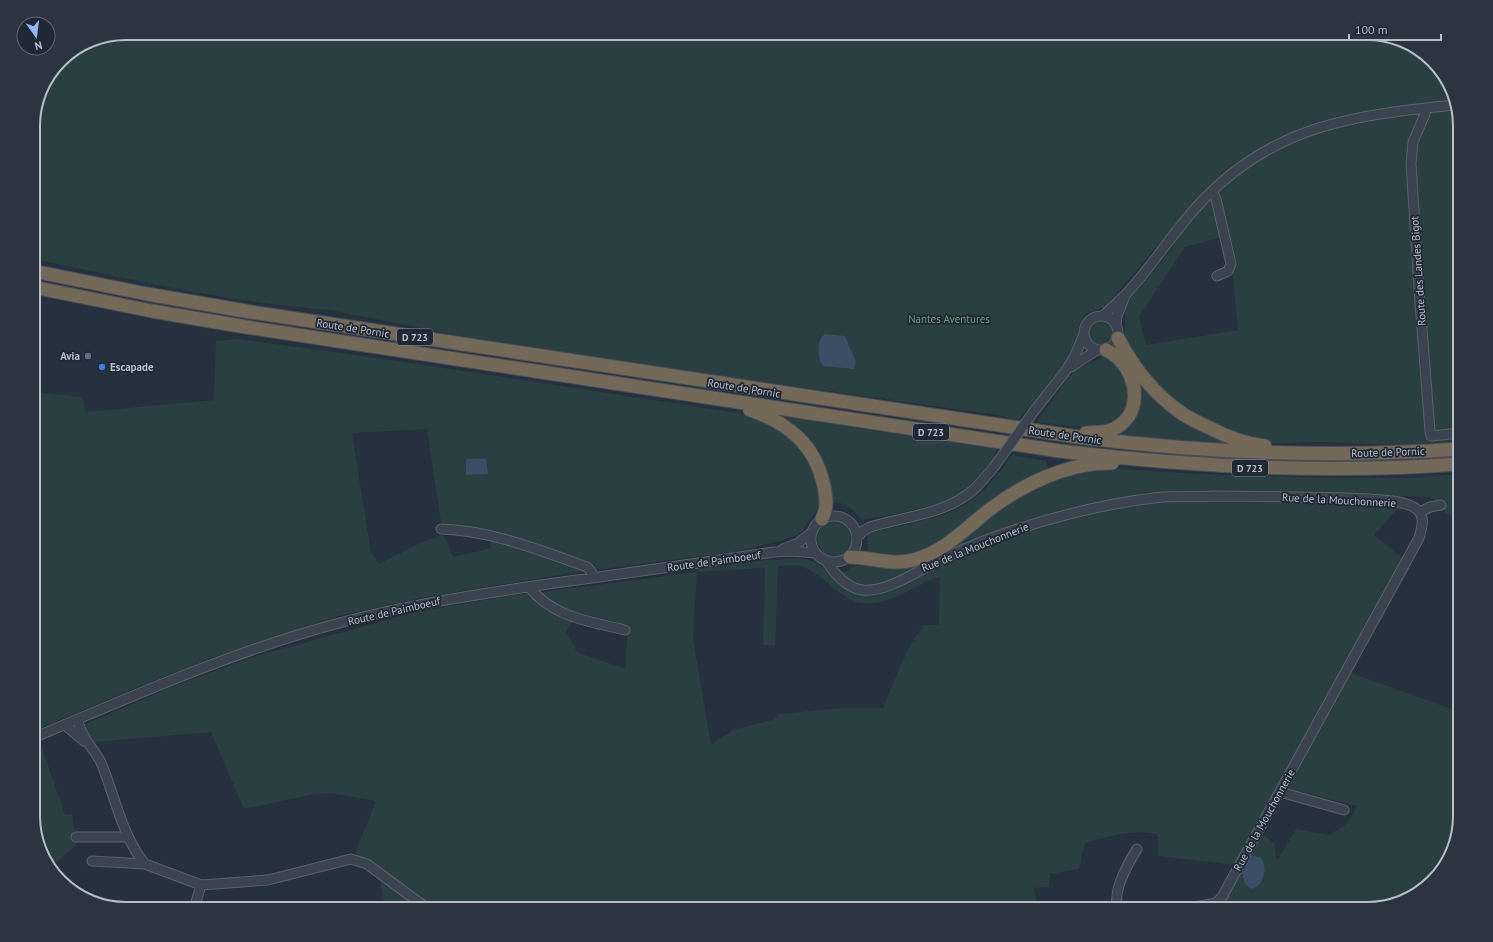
<svg xmlns="http://www.w3.org/2000/svg" width="1493" height="942" font-family="'PT Sans',sans-serif">
  <style>
    .green { fill: #293f41; fill-rule: evenodd }
    .water { fill: #3c4e66 }
    .lines { fill: none; stroke-linecap: round; stroke-linejoin: round }
    .minor-casing { stroke: #58616c; stroke-width: 11 }
    .highway-casing { stroke: #454e59; stroke-width: 15 }
    .minor { stroke: #3a434f; stroke-width: 9 }
    .highway { stroke: #746958; stroke-width: 13 }
    .minor-bridge-casing { stroke: #58616c; stroke-width: 11; stroke-linecap: butt }
    .minor-bridge { stroke: #3a434f; stroke-width: 9 }
    .service-dot { fill: #5c6f8a; stroke: #1f2834; stroke-width: 1.5 }
    .shop-dot { fill: #3f7fe0; stroke: #1f2834; stroke-width: 1.5 }
    .labels { text-anchor: middle; stroke-width: 3.5; stroke-linejoin: round; paint-order: stroke }
    .shield { fill: #1f2834; stroke: #89919c; stroke-width: 1 }
    .shield-label { font-size: 10px; font-weight: bold; fill: #b6bec9 }
    .street-label { font-size: 11px; fill: #b6bec9; stroke: #1f2834 }
    .park-label { font-size: 11px; fill: #6f9978; stroke: #1f2834 }
    .poi-label { font-size: 11px; font-weight: bold; fill: #b6bec9; stroke: #1f2834; text-anchor: end }
    .rim { fill: none; stroke: #b6bec9; stroke-width: 2 }
  </style>
  <rect width="100%" height="100%" fill="#26313f"/>
  <path class="green" d="M126,33h1241l51,16 30,31 12,46v316l-65,3 -76,-3 -101,3 -98,-9 -9,-16 -6,6 -14,2 -55,-6 38,-51 17,-9 16,-5 10,-9 8,-11v-32l49,-59 -10,-8 -59,69 -20,7 -6,11 1,19 -62,77 -15,-5 -166,-24 -142,-18 -239,-39 -126,-25c-100,-7 -199,-31 -297,-51v-139l10,-35 17,-25 31,-20zM1229,235l9,95 -92,15 -7,-28 46,-70z
    M1088 334a13 13 0 1 1 26 0a13 13 0 1 1-26 0Z
    M237,339l142,19 366,56 34,16 1,-15 76,13 142,21 -12,22 -25,21 -20,11 -41,10 -37,7c-14,-14 -20,-20 -41,-17l-10,13 -9,14 -5,5 -26,8 -39,9 -161,21 -147,24 -87,19 -129,43 -88,35 -88,37v-339l49,5 4,15 128,-12 2,-59zM427,429l14,94 21,2 28,8 1,15 -38,9 -10,-23 -25,10 -39,20 -8,-11 -19,-120z
    M1012,455l34,6 5,18 21,-7 36,-4 91,6 123,4h86l52,-4v46l-16,-7v-10l-17,-6 -22,-1 -11,17 -20,22 38,30 -61,108 109,39v104l-16,51 -31,30 -46,12h-144l-1,-4 19,-35 4,14 6,5 5,-2 7,-11 -10,-21h-3l13,-20 11,8 3,18 19,-32 33,6 18,-11 10,-18 -80,-20 -41,79 -78,-9v-22c-29,-4 -45,1 -73,9l-6,26 -29,5 -1,13 -15,1 3,21h-655l3,-4 -5,-22 6,-12 -31,-17 21,-53 -45,-8 -21,2 -66,14 -33,-77 -117,10 -11,-17 94,-40 79,-29 156,-43 99,-18 17,-1 169,-22 3,-3 68,-9 34,-2 13,4 15,11 17,-1 3,-5 11,-2 7,-13v-19c35,-9 72,-12 104,-33 15,-10 30,-31 40,-45zM778,566c7,0 16,-1 22,0 26,7 42,42 75,37 24,-4 44,-19 65,-27l-1,49h-15c-19,24 -29,55 -41,83h-41l-63,6 -7,6 -39,10 -22,15 -18,-106 4,-67 68,-4 -2,77h12zM580,613l48,12 -3,44 -48,-17 -11,-21z
    M817 539a17 17 0 1 1 34 0a17 17 0 1 1-34 0Z
    M41,745l24,70 7,-1 4,31 -19,17 -9,3 -2,-2 -13,-41v-73z"/>
  <path class="water" d="M825,334l20,2 11,26 -2,7 -31,-3c-6,-7 -7,-26 2,-32z
    M466,459h20l2,15 -22,1z
    M1250,855l10,2c9,10 4,29 -9,32l-6,-5 -4,-14z"/>
  <g class="lines">
    <defs>
      <path id="minor" d="M1426,109l-1,5 -12,28 -2,22 9,139 10,128 1,5 29,-3
        M1212,191l4,8 15,65 -3,7 -11,5
        M1103,316c7,-7 16,-15 24,-23 28,-30 49,-66 78,-95 72,-74 152,-83 249,-93
        M1084 333a17 17 0 1 1 34 0a17 17 0 1 1-34 0Z
        M1116,325l1,-9 8,-20
        M1071,367l26,-17
        M1034,411l31,-39 9,-14 10,-24
        M1420,512l10,-5 11,-2
        M811 539a23 23 0 1 1 46 0a23 23 0 1 1-46 0Z
        M441,529c49,1 101,22 146,38l5,6 1,4
        M857,538l6,-7 7,-4c35,-11 74,-12 103,-37 8,-7 14,-15 21,-23
        M783,549l15,-6 13,-10
        M827,562c7,11 20,26 35,28 23,3 52,-17 72,-27 21,-10 42,-20 63,-27 54,-19 109,-33 165,-39 18,-1 35,0 53,-1 44,0 89,1 134,2 15,1 63,0 71,15 5,7 1,17 -1,25l-197,359 -6,6 -31,6
        M529,587c25,31 60,34 96,43
        M78,720c1,5 2,10 5,14 5,11 15,20 19,31 13,32 21,73 43,99
        M65,725l19,16
        M33,738c102,-43 203,-88 310,-116 65,-17 131,-27 197,-37 78,-11 156,-21 233,-33l19,-1 23,2
        M1280,792l64,18
        M76,837h52
        M92,861l53,3 56,21 67,-5 83,-21 16,5 61,45
        M194,909l7,-24
        M1117,909c0,-4 -1,-9 0,-13 1,-14 12,-34 20,-47"/>
      <path id="highway" d="M33,271l114,23 104,18 827,125c127,16 254,21 382,12
        M33,287l119,24 94,16 814,124c133,16 266,23 400,13
        M1118,338c15,29 35,55 62,74 9,7 20,11 30,16 17,9 36,16 55,18
        M750,410c39,13 65,35 74,76 2,12 4,21 -2,33
        M1086,433c9,-1 17,0 25,-3 31,-12 29,-51 7,-72 -3,-3 -8,-6 -12,-8
        M850,557c21,0 42,9 63,3 31,-8 52,-31 76,-50 34,-26 80,-48 123,-47"/>
    </defs>
    <use href="#minor" class="minor-casing"/>
    <use href="#highway" class="highway-casing"/>
    <use href="#minor" class="minor"/>
    <use href="#highway" class="highway"/>
    <defs>
      <path id="minor-bridge" d="M994,467l40,-56"/>
    </defs>
    <use href="#minor-bridge" class="minor-bridge-casing"/>
    <use href="#minor-bridge" class="minor-bridge"/>
  </g>
  <circle class="service-dot" cx="88" cy="356" r="4"/>
  <circle class="shop-dot" cx="102" cy="367" r="4"/>
  <g class="labels">
    <g class="shield">
      <rect x="397" y="329" width="36" height="16" rx="3"/>
      <rect x="913" y="424" width="36" height="16" rx="3"/>
      <rect x="1232" y="460" width="36" height="16" rx="3"/>
    </g>
    <g class="shield-label">
      <text x="415" y="341">D 723</text>
      <text x="931" y="436">D 723</text>
      <text x="1250" y="472">D 723</text>
    </g>
    <g class="street-label">
      <text transform="translate(1418 271) rotate(-94)" y="4">Route des Landes Bigot</text>
      <text transform="translate(353 328) rotate(9)" y="4">Route de Pornic</text>
      <text transform="translate(744 388) rotate(9)" y="4">Route de Pornic</text>
      <text transform="translate(1065 435) rotate(8)" y="4">Route de Pornic</text>
      <text transform="translate(1388 452) rotate(-2)" y="4">Route de Pornic</text>
      <text transform="translate(1339 500) rotate(3)" y="4">Rue de la Mouchonnerie</text>
      <text transform="translate(975 547) rotate(-22)" y="4">Rue de la Mouchonnerie</text>
      <text transform="translate(714 561) rotate(-8)" y="4">Route de Paimboeuf</text>
      <text transform="translate(394 611) rotate(-13)" y="4">Route de Paimboeuf</text>
      <text transform="translate(1264 820) rotate(-61)" y="4">Rue de la Mouchonnerie</text>
    </g>
    <g class="park-label">
      <text x="949" y="323">Nantes Aventures</text>
    </g>
    <g class="poi-label">
      <text x="80" y="360">Avia</text>
      <text x="110" y="371" text-anchor="start">Escapade</text>
    </g>
  </g>
  <path d="M0 0H1493V942H0ZM126 40H1367A86 86 0 0 1 1453 126V816A86 86 0 0 1 1367 902H126A86 86 0 0 1 40 816V126A86 86 0 0 1 126 40Z" fill="#2b3440" fill-rule="evenodd"/>
  <path class="rim" d="M126 40H1367A86 86 0 0 1 1453 126V816A86 86 0 0 1 1367 902H126A86 86 0 0 1 40 816V126A86 86 0 0 1 126 40Z"/>
  <g transform="translate(36 36) rotate(166)"><circle r="19" fill="#1f2834" stroke="#5b6470"/>
  <path d="M0-3L7 15L0 10L-7 15Z" fill="#91b7f3"/>
  <text y="-6" font-size="11" font-weight="bold" text-anchor="middle" fill="#b6bec9">N</text>
  </g>
  <path d="M1349 34v6h92v-6" fill="none" stroke="#b6bec9" stroke-width="2"/>
  <text x="1355" y="34" font-size="12" fill="#b6bec9" stroke="#1f2834" stroke-width="3" paint-order="stroke">100 m</text>
</svg>
